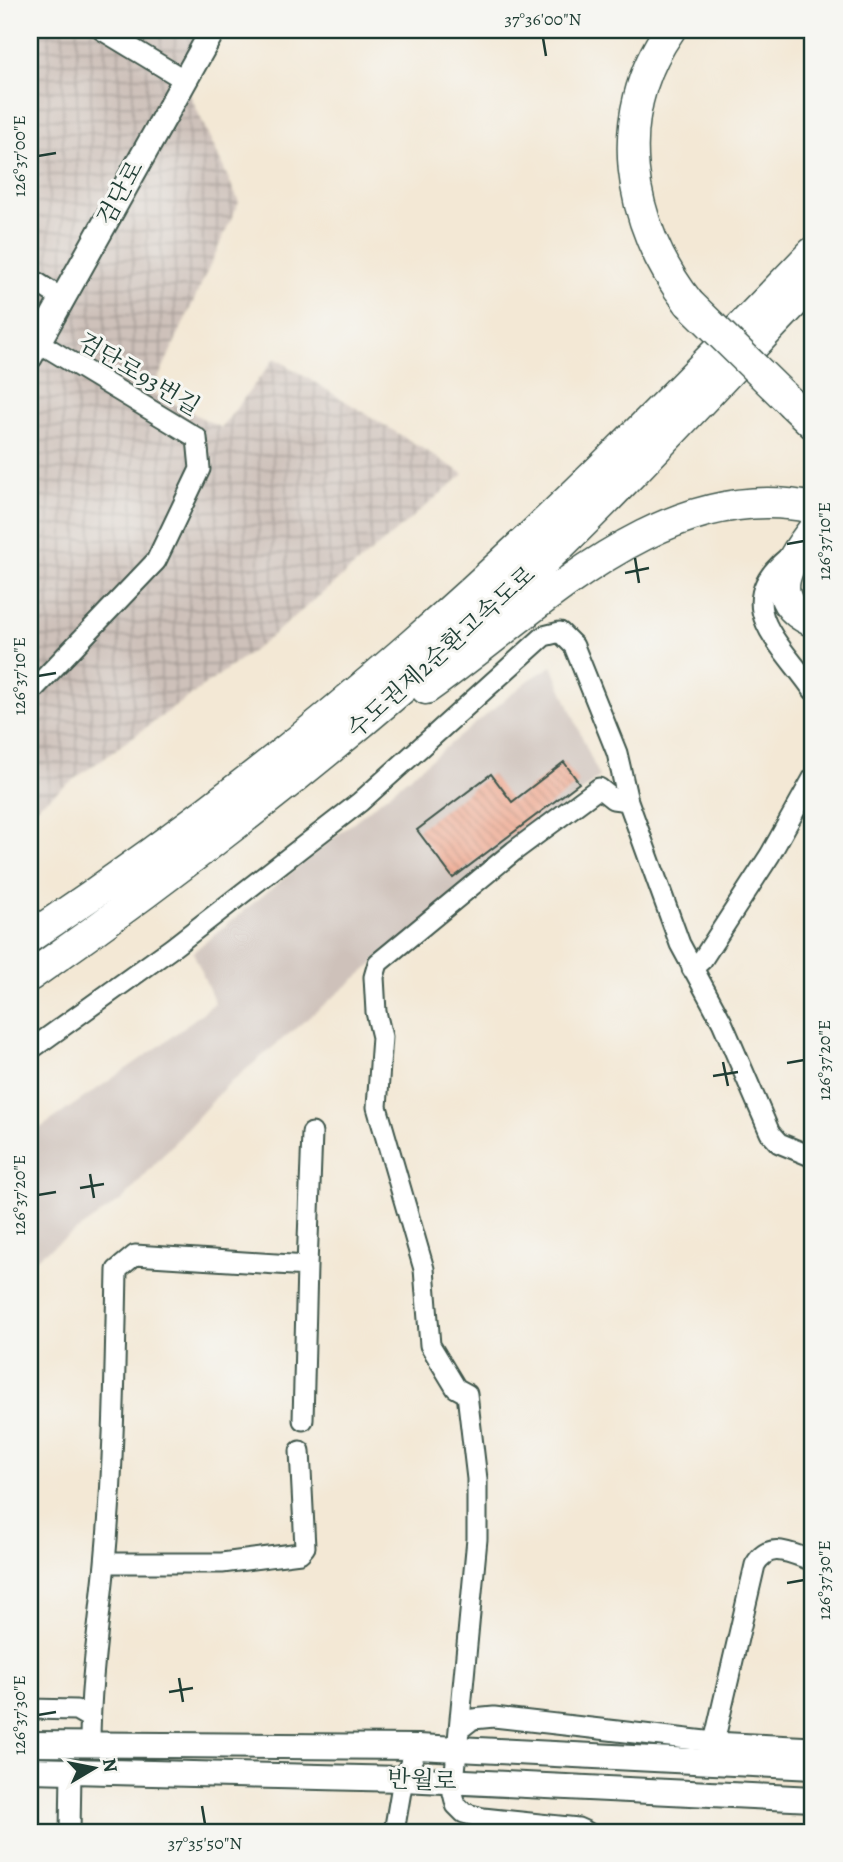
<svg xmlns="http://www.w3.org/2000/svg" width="843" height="1862" font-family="Alegreya,'Noto Serif KR',serif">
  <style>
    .industrial { fill: url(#industrial-grid) }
    .railway { fill: #cec1ba }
    .building { fill: url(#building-back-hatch) }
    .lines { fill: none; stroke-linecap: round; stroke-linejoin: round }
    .minor-casing { stroke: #3f574c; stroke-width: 23 }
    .major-casing { stroke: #3f574c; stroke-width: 28 }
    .highway-casing { stroke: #3f574c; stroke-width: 33 }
    .minor { stroke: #fff; stroke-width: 19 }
    .major { stroke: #fff; stroke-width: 24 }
    .highway { stroke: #fff; stroke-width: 30 }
    .highway-bridge-casing { stroke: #3f574c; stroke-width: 33; stroke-linecap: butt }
    .highway-bridge { stroke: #fff; stroke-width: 30 }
    .ticks { fill: none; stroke: #1f3d34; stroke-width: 2.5 }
    .labels { text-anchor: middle; stroke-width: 6; stroke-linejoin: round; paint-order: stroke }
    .street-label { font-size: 24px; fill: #1f3d34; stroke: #f6f6f2 }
    .neatline { fill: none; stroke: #1f3d34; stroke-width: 2.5 }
    .ticks-label { font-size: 18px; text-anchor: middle; fill: #1f3d34 }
  </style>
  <defs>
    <pattern id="industrial-grid" width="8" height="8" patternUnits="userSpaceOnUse" patternTransform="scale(1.75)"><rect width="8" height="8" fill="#cec1ba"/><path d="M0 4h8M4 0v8" fill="none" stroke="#a79e98"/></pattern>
    <pattern id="building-back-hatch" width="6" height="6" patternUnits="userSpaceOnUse" patternTransform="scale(1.75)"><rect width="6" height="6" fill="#eea086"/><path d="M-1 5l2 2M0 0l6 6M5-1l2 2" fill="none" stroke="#c0846e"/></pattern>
  </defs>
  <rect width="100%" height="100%" fill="#f6f6f2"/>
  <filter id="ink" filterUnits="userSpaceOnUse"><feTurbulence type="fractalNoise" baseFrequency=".0143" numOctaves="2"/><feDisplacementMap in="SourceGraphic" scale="14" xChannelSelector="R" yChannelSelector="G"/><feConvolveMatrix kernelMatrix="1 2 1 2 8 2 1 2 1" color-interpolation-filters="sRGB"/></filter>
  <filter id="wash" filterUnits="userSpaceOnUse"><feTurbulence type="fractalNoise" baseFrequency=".00686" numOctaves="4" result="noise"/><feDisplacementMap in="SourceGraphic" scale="28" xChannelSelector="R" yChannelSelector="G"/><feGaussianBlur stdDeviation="1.57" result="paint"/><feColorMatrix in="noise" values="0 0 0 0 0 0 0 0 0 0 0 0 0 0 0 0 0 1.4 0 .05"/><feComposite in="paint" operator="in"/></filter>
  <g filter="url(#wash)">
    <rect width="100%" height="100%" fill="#f3e8d5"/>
    <path class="industrial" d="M30,30h185l-32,49 56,123 -87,190 69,36 54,-70 189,116 -202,170 -232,167z"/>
    <path class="railway" d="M552,666l47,111 -373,309 -103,113 -93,63v-127l131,-90 54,-42 -22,-51 336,-272z"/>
    <g id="blocks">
      <path class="building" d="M564,762l15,21 -126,95 -36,-48 74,-56 21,28z"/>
    </g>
  </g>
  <g filter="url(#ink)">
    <use href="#blocks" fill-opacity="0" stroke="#3f574c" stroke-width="2"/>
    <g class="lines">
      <defs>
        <path id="minor" d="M102,30l81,49
          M30,278l31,20
          M791,555c-64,49 -10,88 22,135
          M30,693l126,-132 44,-92 -3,-31 -159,-96
          M692,969l10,-9 68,-105 43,-77
          M30,1050l142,-102 188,-146 184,-166 16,-4 14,14 43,107 11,48 52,143 42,78 48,111 9,10 34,14
          M307,1266l5,-133
          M105,1563h117l78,-10 5,-6 -5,-96
          M30,1709l46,1 14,8
          M460,1729l13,-10 21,-2 220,25 99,5
          M714,1742l41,-177c14,-25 35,-12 58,-4
          M90,1744c0,-61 9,-120 15,-181 9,-97 10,-195 12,-293l18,-15 172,11 -4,154
          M70,1832l1,-61
          M394,1832l9,-53 15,-32
          M587,1832l-9,-4 -95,-10 -19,-5 -8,-8 -3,-12 24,-254v-60l-10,-85 -11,-6 -26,-43 -6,-76 -47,-162 5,-70 -6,-25 -2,-35 4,-14 136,-112 85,-63 14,11 15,2"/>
        <path id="major" d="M30,357l183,-327
          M30,1744l388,3 395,20
          M30,1770l373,9 410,20"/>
        <path id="highway" d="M670,30c-60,85 -43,194 19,273
          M792,404l21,20
          M812,531c-24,32 -49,69 1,91
          M426,689c111,-78 237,-214 387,-181
          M30,937c133,-89 262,-187 382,-293 141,-123 271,-257 401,-392
          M30,976c165,-115 323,-240 472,-375 109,-100 209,-211 311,-318"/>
      </defs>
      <use href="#minor" class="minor-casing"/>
      <use href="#major" class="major-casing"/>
      <use href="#highway" class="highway-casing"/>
      <use href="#minor" class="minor"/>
      <use href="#major" class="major"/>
      <use href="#highway" class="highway"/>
      <defs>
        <path id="highway-bridge" d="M689,303l103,101"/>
      </defs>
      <use href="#highway-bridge" class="highway-bridge-casing"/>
      <use href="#highway-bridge" class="highway-bridge"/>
    </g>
  </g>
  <path class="ticks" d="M543,38l3,18M38,156l18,-3M787,544l17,-3M635,558l4,25M625,573l24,-5M38,676l18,-3M723,1062l5,24M787,1063l17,-3M713,1076l25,-4M90,1174l4,24M80,1188l24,-4M38,1195l18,-3M787,1583l17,-3M179,1678l4,24M169,1692l24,-4M38,1715l18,-3M202,1806l3,18"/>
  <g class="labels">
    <g class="street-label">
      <text transform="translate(120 193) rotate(-61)" y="8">검단로</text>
      <text transform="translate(139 374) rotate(31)" y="8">검단로93번길</text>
      <text transform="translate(441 652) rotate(-42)" y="8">수도권제2순환고속도로</text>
      <text transform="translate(422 1780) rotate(2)" y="8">반월로</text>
    </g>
  </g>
  <rect width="843" height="1862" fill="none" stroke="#f6f6f2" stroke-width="77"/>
  <g transform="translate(94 1768) rotate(80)" stroke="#f6f6f2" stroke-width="5" paint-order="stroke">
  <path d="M0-5L12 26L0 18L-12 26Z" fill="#1f3d34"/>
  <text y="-10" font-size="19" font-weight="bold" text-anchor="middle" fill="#1f3d34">N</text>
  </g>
  <rect x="38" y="38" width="766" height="1786" class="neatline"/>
  <g class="ticks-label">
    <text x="543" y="25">37°36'00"N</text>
    <text transform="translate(19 156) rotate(-90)" y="6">126°37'00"E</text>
    <text transform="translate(824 541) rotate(-90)" y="6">126°37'10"E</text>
    <text transform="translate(19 676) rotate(-90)" y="6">126°37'10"E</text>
    <text transform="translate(824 1060) rotate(-90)" y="6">126°37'20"E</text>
    <text transform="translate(19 1195) rotate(-90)" y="6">126°37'20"E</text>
    <text transform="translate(824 1580) rotate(-90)" y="6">126°37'30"E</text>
    <text transform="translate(19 1715) rotate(-90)" y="6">126°37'30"E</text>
    <text x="205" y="1849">37°35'50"N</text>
  </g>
</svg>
